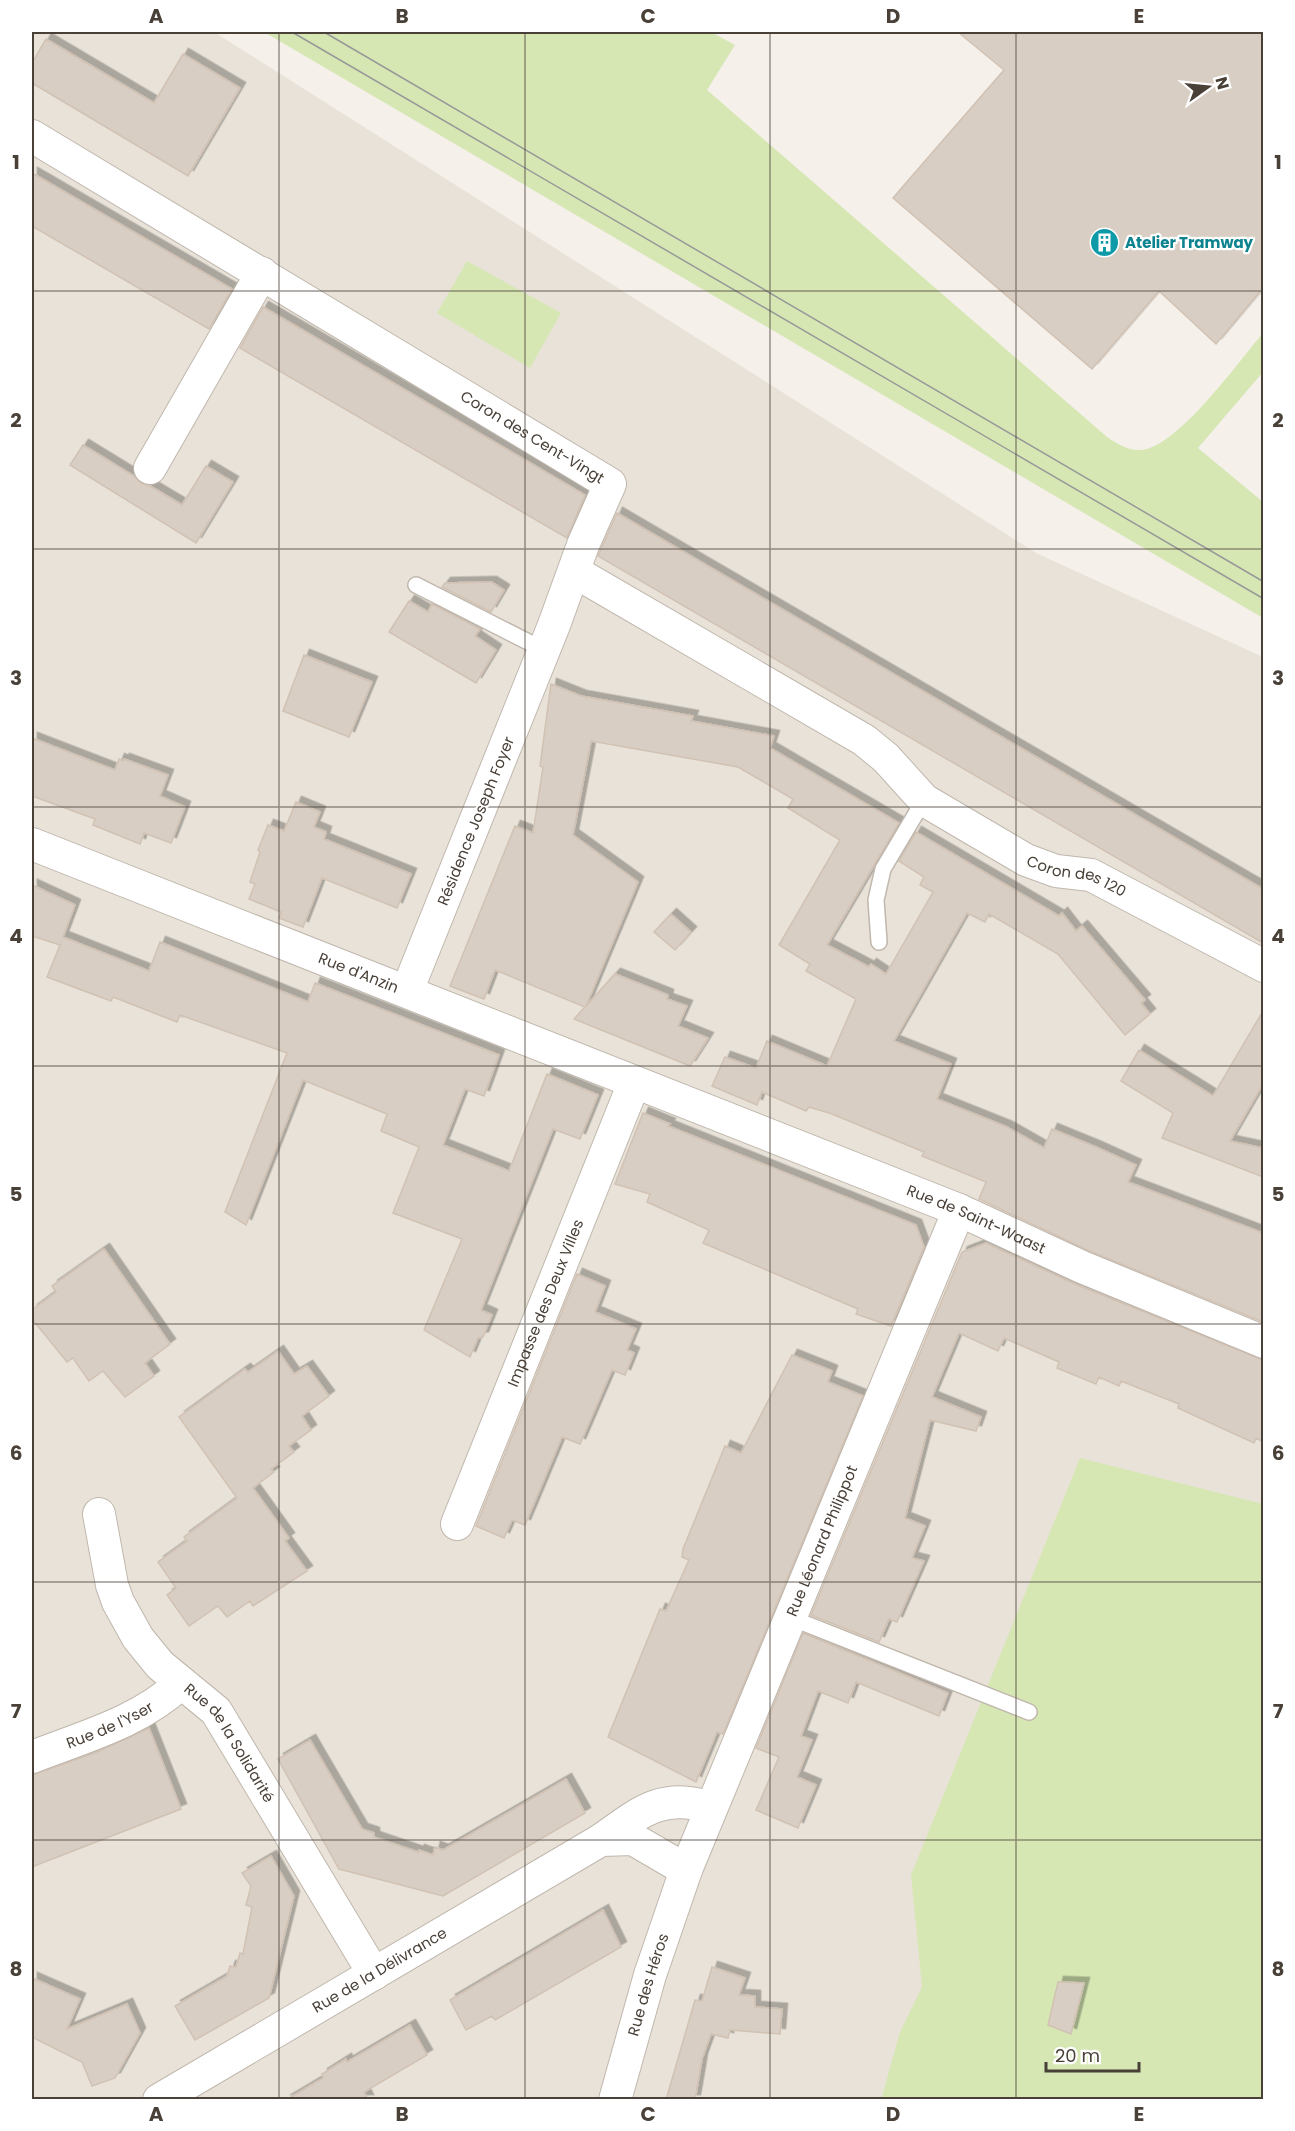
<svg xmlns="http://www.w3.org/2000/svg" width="1295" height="2131" font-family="Poppins,sans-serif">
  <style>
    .residential { fill: #e8e2d8 }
    .green { fill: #d6e7b4 }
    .building { fill: #d9cec3; stroke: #d1c2b3; stroke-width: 1.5; filter: url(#shadow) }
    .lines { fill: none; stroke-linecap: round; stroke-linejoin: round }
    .service-casing { stroke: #c0b7ad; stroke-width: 18 }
    .minor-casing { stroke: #c0b7ad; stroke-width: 34 }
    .service { stroke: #fff; stroke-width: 15 }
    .minor { stroke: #fff; stroke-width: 32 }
    .tram { stroke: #989898; stroke-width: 1.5 }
    .grid { fill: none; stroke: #494038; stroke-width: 1.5; stroke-opacity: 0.55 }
    .labels { text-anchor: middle; stroke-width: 4.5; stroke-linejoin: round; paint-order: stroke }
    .culture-label { font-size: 15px; font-weight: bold; fill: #0d838f; stroke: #fff; text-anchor: start }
    .street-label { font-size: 15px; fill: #494038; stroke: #fff }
    .neatline { fill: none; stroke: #494038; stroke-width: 2 }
    .grid-label { font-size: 20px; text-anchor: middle; font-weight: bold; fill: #494038 }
  </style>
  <defs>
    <filter id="shadow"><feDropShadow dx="5.5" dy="-5.5" stdDeviation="0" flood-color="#0004"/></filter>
  </defs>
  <rect width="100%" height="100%" fill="#f5f0ea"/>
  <path class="residential" d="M32,32h182l822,521 227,104v1442l-1231,1z"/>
  <path class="green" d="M264,32h447l24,13 -28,45 400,347c10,7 22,14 34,13 36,-2 98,-89 122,-117v39l-65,76 65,54v116z
    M467,261l94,52 -31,55 -93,-55z
    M1080,1458l183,46v595l-382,1 19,-68 22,-45 -11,-112z"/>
  <path class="building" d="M958,32h305v256l-47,56 -57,-53 -67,78 -199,-171 111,-128z
    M46,39l108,64 29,-49 57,34 -52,88 -156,-93v-20z
    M32,173l200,116 -23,40 -177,-103z
    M263,307l322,188 -18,43 -327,-190z
    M83,445l51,31 7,7 9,3 32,19 24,-39 27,16 -37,61 -126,-78z
    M617,513l646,376v54l-665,-387z
    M491,582l13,8 -13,22 -49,-25 3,-4z
    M409,601l19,11 4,-8 48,25 -5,7 21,14 -20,33 -87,-51z
    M304,655l68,27 -23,55 -66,-26z
    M551,684l30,12 112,20 -2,5 83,15 -4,12 129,75 -72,122 42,22 2,-3 15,10 47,-82 -13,-7 4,-8 -25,-16 17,-29 143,84 3,-3 14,18 6,-5 63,74 -4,3 9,11 -25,21 -67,-81 -69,-40 -4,8 -18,-9 -73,128 57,23 -14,35 70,28 37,21 8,-19 44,18 40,18 -8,17 135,51v89l-174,-71 -110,-52 7,-17 -64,-26 2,-4 -92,-38 -23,-7 -3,4 -44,-19 -5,13 -45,-19 13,-29 31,11 11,-27 60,25 29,-67 -50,-28 4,-7 -31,-19 61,-105 -52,-32 5,-9 -55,-32 -147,-26 -18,94 65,47 -52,124 29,-32 53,21 -1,4 20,7 -9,20 30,12 -18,28 -116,-47 11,-12 -90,-37 -11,29 -34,-13 65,-160 18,7 10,-66 -3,-1z
    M32,738l83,32 4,-11 4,2 1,-2 44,16 -8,21 25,11 -14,36 -27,-10 -4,11 -47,-19 2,-6 -63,-23z
    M296,802l24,10 -6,15 12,5 -2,7 87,35 -14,34 -75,-30 -19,49 -24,-9 2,-6 -32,-13 6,-15 -5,-2 10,-30 -2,-2 10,-25 16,6z
    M32,885l43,20 -12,32 86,34 11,-29 148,60 7,-19 184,72 -15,41 -19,-7 -22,56 66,26 38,-97 51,21 -18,44 -27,-10 -72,181 11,5 -9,22 -5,1 -8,19 -46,-27 38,-91 -69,-26 26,-66 -38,-16 6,-17 -84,-34 -57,145 -21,-13 62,-159 -107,-38 -3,7 -64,-25 -2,4 -64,-24 13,-32 -28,-9z
    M671,914l20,18 -16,18 -21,-18z
    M1263,1011v73l-33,57 33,7v29l-101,-39 11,-25 -52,-32 18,-31 74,46z
    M643,1113l27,11 -2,2 248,99 8,22 -33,79 -35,-12 2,-5 -155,-66 6,-13 -62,-28 3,-8 -35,-10z
    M986,1243l89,41 188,76v82l-7,-4 -2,5 -76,-35 1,-4 -58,-23 -2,5 -20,-9 -3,7 -39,-16 2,-6 -55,-24 -6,13 -39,-18 -27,64 49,20 -5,14 -46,-11 -25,98 20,8 -13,32 12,3 -27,61 -8,-3 -10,23 -68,-27 151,-363z
    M104,1249l66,95 -25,19 9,13 -29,21 -22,-26 -14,10 -16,-23 -6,4 -35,-43v-9l24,-18 -4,-6z
    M577,1274l28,12 -10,26 41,17 -9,21 7,3 -9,22 -13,-5 -32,74 -18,-7 -37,88 -13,-5 -8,18 -28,-12z
    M278,1351l16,23 13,-8 22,30 -27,20 9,14 -22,16 5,6 -23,17 3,3 -21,16 36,50 -4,3 22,30 -54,35 -3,-5 -23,16 -9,-11 -29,20 -22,-31 9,-7 -18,-26 29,-21 -3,-4 53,-39 -58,-81 66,-48 3,3z
    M792,1355l40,16 -4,11 35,14 -140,338 -6,-2 -21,50 -88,-45 52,-128 6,2 23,-51 -7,-3 1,-8 42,-103 16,7z
    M803,1633l145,60 -9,23 -83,-34 -8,21 -30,-12 -17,45 11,4 -15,37 19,8 -18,43 -42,-18 23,-53 -23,-9z
    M149,1728l32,81 -149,58v-92l65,-23z
    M310,1740l52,89 12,4v4l44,15 1,-2 14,5 2,-8 8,3 123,-71 19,34 -142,83 -69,-18 -35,-9 -61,-110z
    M271,1856l23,40 -25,102 -74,42 -20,-34 52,-30 3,-10 6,1 4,-14 3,1 9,-47 -6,-2 5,-19 -9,-13z
    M603,1910l18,37 -126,73 -3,-4 -26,14 -16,-30z
    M712,1967l33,11 -6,17 16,1v11l27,2 -2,25 -50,-4 -2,8 -17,-4 -9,25 -7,41h-29l29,-100 7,1z
    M32,1978l48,21 -13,30 60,-25 13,29 -25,45 -23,8 -10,-24 -50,-25z
    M1058,1982l26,1 -13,51 -23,-9z
    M410,2025l17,30 -63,37 4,8h-82l37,-22 -1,-4 24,-15 1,3z"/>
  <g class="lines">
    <defs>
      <path id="service" d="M416,585l128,65
        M879,942l-3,-42 7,-31 41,-69
        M791,1618l238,94"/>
      <g id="minor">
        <path id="s1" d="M32,136l578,348 -27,61 -29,80 -147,366"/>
        <path d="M150,468l112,-195"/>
        <path id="s2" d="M575,572l289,168 22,18 38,42 102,60 30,11 35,4 173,91"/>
        <path id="s3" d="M32,844l927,366 123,57 182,75"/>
        <path id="s4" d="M99,1514l13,71 6,17 20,36 22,27 56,46 158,263"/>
        <path id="s5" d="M457,1524l177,-441"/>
        <path id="s6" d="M32,1757c51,-20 108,-35 149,-74"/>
        <path d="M601,1840l32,-1 53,31"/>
        <path id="s7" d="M159,2100l442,-260c38,-27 62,-49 110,-32"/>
        <path id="s8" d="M615,2100l35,-125 36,-105 273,-660"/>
      </g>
    </defs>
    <use href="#service" class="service-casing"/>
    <use href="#minor" class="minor-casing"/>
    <use href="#service" class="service"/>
    <use href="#minor" class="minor"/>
    <path class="tram" d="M292,32l972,567
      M324,32l940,550"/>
  </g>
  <path class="grid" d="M279,32v2068M525,32v2068M770,32v2068M1016,32v2068M32,291h1232M32,549h1232M32,807h1232M32,1066h1232M32,1324h1232M32,1582h1232M32,1840h1232"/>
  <defs>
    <symbol id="building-disc" viewBox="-11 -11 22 22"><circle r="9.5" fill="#0f9aa8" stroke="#fff"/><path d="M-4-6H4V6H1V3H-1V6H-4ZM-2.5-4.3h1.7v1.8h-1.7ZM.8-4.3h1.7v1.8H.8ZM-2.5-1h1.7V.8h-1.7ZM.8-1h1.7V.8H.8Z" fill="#fff"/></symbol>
  </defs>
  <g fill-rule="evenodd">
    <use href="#building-disc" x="1088" y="226" width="33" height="33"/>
  </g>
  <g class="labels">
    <g class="culture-label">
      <text x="1125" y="248">Atelier Tramway</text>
    </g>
    <g class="street-label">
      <text dy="5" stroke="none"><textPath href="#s1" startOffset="584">Coron des Cent-Vingt</textPath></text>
      <text transform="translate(476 821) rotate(-68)" y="5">Résidence Joseph Foyer</text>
      <text dy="5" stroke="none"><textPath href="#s2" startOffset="591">Coron des 120</textPath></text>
      <text dy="5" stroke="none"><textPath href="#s3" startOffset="351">Rue d'Anzin</textPath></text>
      <text dy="5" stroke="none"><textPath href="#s3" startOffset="1016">Rue de Saint-Waast</textPath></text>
      <text dy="5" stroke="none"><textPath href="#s5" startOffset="238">Impasse des Deux Villes</textPath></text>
      <text dy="5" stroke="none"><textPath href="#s8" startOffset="597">Rue Léonard Philippot</textPath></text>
      <text dy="5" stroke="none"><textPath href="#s6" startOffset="84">Rue de l'Yser</textPath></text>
      <text dy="5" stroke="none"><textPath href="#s4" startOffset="272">Rue de la Solidarité</textPath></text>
      <text dy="5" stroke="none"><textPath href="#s7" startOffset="256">Rue de la Délivrance</textPath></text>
      <text dy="5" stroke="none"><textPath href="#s8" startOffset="120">Rue des Héros</textPath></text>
    </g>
  </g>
  <rect width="1295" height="2131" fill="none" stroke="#ffffff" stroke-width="66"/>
  <g transform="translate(1208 87) rotate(75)" stroke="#ffffff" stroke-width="4.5" paint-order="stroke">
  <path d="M0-4.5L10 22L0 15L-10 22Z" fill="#494038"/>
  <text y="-9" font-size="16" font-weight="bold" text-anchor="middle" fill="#494038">N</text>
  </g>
  <path d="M1046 2062v9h93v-9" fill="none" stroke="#494038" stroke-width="3"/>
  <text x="1055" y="2062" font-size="18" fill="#494038" stroke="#ffffff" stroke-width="4.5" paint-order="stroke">20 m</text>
  <rect x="33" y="33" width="1229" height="2065" class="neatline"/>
  <g class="grid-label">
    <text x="156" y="23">A</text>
    <text x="402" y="23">B</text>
    <text x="648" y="23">C</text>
    <text x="893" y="23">D</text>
    <text x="1139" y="23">E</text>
    <text x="16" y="169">1</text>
    <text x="1278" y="169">1</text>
    <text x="16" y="427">2</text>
    <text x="1278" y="427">2</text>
    <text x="16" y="685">3</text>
    <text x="1278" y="685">3</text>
    <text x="16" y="943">4</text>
    <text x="1278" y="943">4</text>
    <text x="16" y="1201">5</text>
    <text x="1278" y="1201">5</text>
    <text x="16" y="1460">6</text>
    <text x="1278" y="1460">6</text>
    <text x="16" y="1718">7</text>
    <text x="1278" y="1718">7</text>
    <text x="16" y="1976">8</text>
    <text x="1278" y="1976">8</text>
    <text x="156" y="2121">A</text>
    <text x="402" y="2121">B</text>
    <text x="648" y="2121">C</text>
    <text x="893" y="2121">D</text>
    <text x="1139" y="2121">E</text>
  </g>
</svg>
